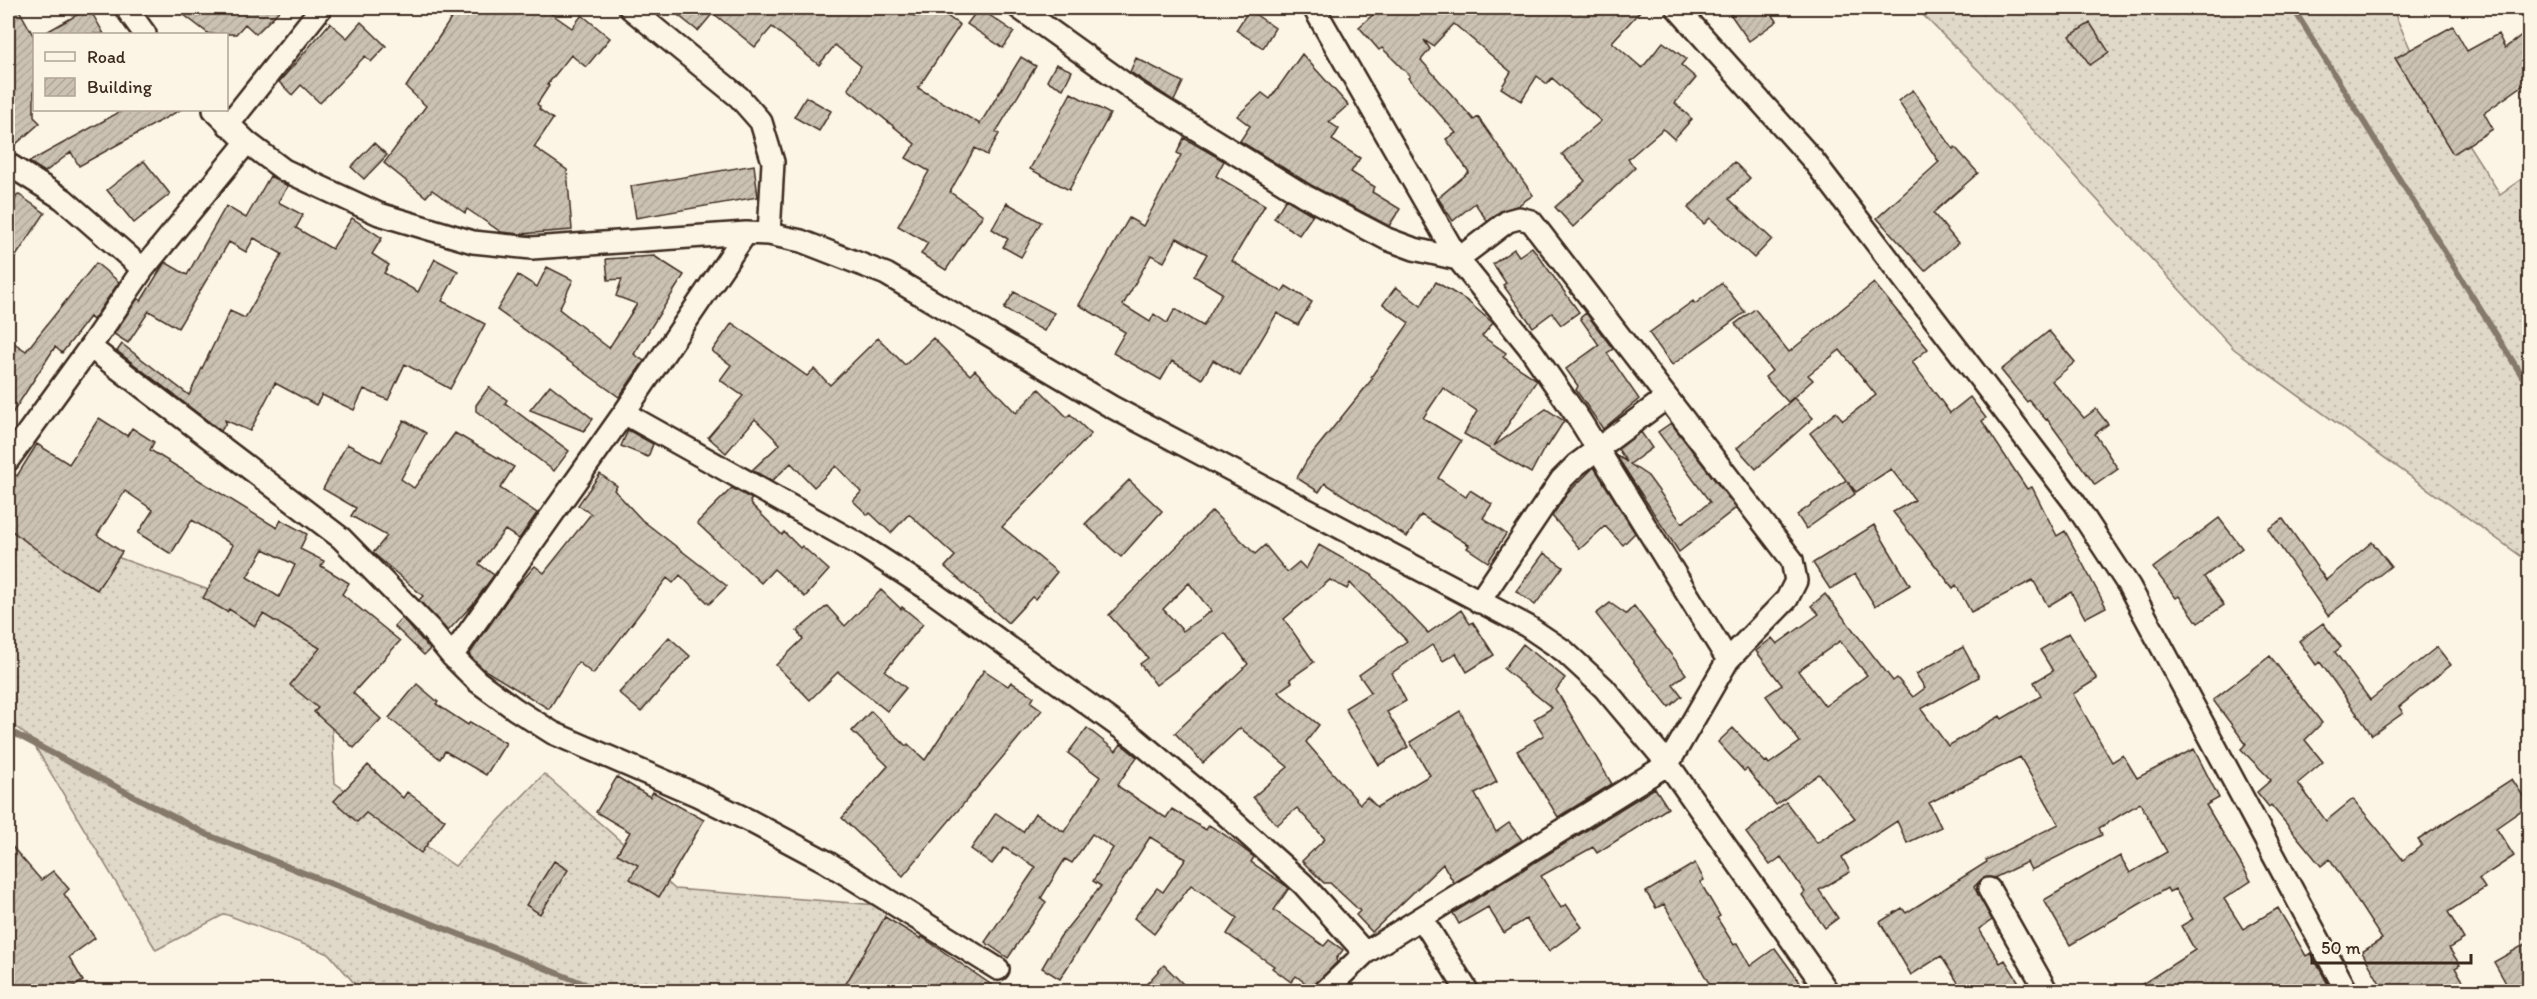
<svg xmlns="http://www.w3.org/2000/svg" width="2537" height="999" font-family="Itim,sans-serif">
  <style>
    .grass { fill: url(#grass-dots); stroke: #8e8173; stroke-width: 1.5 }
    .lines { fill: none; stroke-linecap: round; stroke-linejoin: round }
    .stream { stroke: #85796b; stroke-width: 6 }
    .building { fill: url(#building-hatch); stroke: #3b2a1e; stroke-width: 1.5; fill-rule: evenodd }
    .street-casing { stroke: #3b2a1e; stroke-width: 26 }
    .street { stroke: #fcf5e5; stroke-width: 21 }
  </style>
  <defs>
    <pattern id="grass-dots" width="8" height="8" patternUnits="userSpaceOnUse" patternTransform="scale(1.5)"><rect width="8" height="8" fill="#e0d8c8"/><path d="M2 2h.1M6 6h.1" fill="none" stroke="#c1baab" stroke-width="1.8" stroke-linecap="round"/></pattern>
    <pattern id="building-hatch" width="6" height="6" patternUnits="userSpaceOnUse" patternTransform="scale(1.5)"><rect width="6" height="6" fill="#ccc2b3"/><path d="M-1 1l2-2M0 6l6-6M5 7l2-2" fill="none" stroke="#b0a79a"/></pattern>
  </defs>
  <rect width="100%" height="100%" fill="#fcf5e5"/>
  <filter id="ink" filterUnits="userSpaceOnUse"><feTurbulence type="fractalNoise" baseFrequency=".0167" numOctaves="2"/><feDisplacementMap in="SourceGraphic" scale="12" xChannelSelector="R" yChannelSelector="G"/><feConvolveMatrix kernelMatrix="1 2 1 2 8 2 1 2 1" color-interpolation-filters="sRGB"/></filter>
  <g filter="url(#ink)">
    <path class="grass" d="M1916,8h476l26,58 82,128 29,-20v388l-295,-213 -254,-277z
      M8,518l318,114 9,151 120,83 89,-92 131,115 215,17 -44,85h-485l-32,-37 -104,-40 -69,36 -126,-212 -22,-17z"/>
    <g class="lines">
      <path class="stream" d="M2293,8l237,381
        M8,730l200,105 397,157"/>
    </g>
    <path class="building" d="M8,8h10l16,29v80l6,6 -32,28z
      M89,8l15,26h-61z
      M175,8h107l-26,26 -11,-10 -9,10h-27z
      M458,8h85l29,20 10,-13 28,23 -24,29 -15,-12 -24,30 2,1 -12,18 3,3 -1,2 14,10 -19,28 33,23 5,60 -52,4 -19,-2 -34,-23 -2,4 -33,-23 -6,7 -42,-34 42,-57 -20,-19z
      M669,8h235l11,9 7,-9h13l25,17 -42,63 62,36 41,-67 15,9 -40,66 3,2 -12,21 -12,-7 -25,44 33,23 -37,55 -25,-16 7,-11 -30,-17 31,-55 -23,-13 9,-14 -67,-55 13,-23 -26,-21 -16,20 -47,-38 -17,20 -42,-34 -15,18z
      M979,8l35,24 -11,16 -36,-24z
      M1372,8h271l-31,34 30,26 21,-26 23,17 -5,6 15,13 -21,25 17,16 -18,20 -11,-10 -35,30 7,9 -62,59 -18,-20 30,-26 -23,-27 39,-33 -49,-43 -5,6 -10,-8 -16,25 -20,-13 10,-16 -57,-48 -21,22 -9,-6 6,9 -9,11 53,60 4,-3 55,78 -16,11 -16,5 -14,10 -12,-18 -22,18 -15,-23 31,-26 -23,-33 10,-6 -48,-55 2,-2 -28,-28 -3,2 -20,-23 18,-16z
      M1726,8h42l9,13 -28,20z
      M1249,10l26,18 -12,20 -27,-18z
      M361,22l25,24 -15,16 -6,-6 -45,47 -19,-18 -9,10 -13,-13 51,-59 17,15z
      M2090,23l19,29 -19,13 -20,-29z
      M2453,26l14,25 31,-17 7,14 24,-19v52l-45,32 9,16 -40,25 -58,-96z
      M1302,54l46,51 -19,17 10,7 -7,11 28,18 -9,14 24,15 -3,5 28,17 -11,17 -78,-41 -71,-44 10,-15 -13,-10 25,-23 8,6z
      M1136,58l47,24 -9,19 -44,-29z
      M1056,64l16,7 -9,18 -16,-8z
      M1913,90l40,59 2,-2 23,26 -45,40 25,30 -33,28 -48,-53 62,-56 -41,-61z
      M1071,93l39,21 -41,76 -39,-21z
      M806,97l25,14 -12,20 -25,-14z
      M123,110h57l-101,56 -8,-14 -26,20 -16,-10z
      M1184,138l40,23 -8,15 49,29 -33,56 50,31 4,-6 26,16 -14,23 -21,-12 -37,63 -27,-16 -11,19 -30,-18 -11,19 -48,-27 12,-21 -46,-27 50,-87 14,8 38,-71 -4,-2zM1177,238l30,16 -13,22 28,17 -19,33 -28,-17 -8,14 -13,-9 -4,8 -27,-17 28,-50 13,7z
      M374,143l13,12 -23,24 -13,-12z
      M144,161l26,33 -36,29 -27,-33z
      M1734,162l16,16 -21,21 43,40 -18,19 -44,-40 -6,6 -16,-16z
      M754,165l4,32 -122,21 -5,-32z
      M270,176l18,10 -10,16 25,13 -7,13 36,21 20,-31 30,20 -10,16 17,11 -5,8 34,19 17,-33 23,12 -16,30 43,23 -35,65 -45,-25 -17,36 -24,-11 -10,21 -32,-15 -6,10 -41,-22 -25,48 -25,-11 1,3 -5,8 -104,-80 5,-7 67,51 41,-84 15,7 37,-64 -28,-16 -8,14 -17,-10 -51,86 -29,-17 -21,32 -14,-9 24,-36 3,3 24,-39 22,13 39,-69 20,12z
      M18,194l27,19 -37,55v-58z
      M1286,199l27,16 -14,20 -25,-17z
      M1007,203l34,19 -20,35 -18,-10 5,-8 -16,-10z
      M1532,247l47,65 -18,13 -9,-12 -19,14 -30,-42 3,-2 -13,-19 21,-15 5,7z
      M654,256l30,19 -50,79 10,7 -25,36 -122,-87 21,-35 19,12 10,-20 26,13 -14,29 50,39 28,-44 -21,-8 6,-17 -14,1 -2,-21z
      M96,263l23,19 -26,38 -3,-3 -28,36 -7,-6 -47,73v-81l18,12z
      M1436,282l30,18 27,23 -11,13 24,17 -3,4 34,23 -43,66 52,-37 18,12 -16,25 -2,-1 -15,28 -67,-39 13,-23 -34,-23 -20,30 38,23 -23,37 28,19 4,-7 22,14 -9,14 23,16 -18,28 -21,-14 2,-3 -48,-30 -14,22 -82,-54 -6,9 -22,-14 10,-18 66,-82 -2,-1 38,-54 -26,-19 13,-17 25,19z
      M1722,283l23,29 -73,53 -23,-32 44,-32 2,3z
      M1874,283l54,66 -16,13 38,51 20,-16 16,21 -4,3 45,68 5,-2 25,49 8,-5 41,76 -21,11 -14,-26 -23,14 -15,-26 -62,32 -15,-27 -3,3 -60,-76 22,-12 -24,-31 -35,23 -9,-11 8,13 -49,35 -9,-14 49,-35 -36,-47 26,-21 7,8 33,-25 -36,-45 -32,25 5,5 -25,22 -23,-25 7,-6 -37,-47 20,-15 34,43z
      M1014,292l40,21 -10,18 -40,-22z
      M1586,313l27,36 -6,4 32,46 -36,30 -27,-39 2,-4 -12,-17 33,-24 -19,-27z
      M732,323l75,53 7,-7 16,16 48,-47 27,27 28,-27 37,37 5,-5 41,43 23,-24 28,28 3,-3 21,20 -89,93 55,45 -22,27 -3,-2 -24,26 -63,-56 10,-11 -46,-42 -18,19 -21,-20 -2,2 -15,-14 8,-9 -25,-26 -22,21 -23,-24 -19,18 -20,-11 28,-26 -25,-25 -29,34 -18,-16 35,-41 -23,-16 11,-15 -19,-14z
      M2049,331l26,31 -23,19 32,37 12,-9 12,15 -13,10 23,35 -23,16 -48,-66 -1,1 -17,-20 -2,2 -26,-32z
      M550,385l43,34 -9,12 -54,-21z
      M489,387l18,13 -2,3 64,48 -15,20 -78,-60v-6z
      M1794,398l19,20 -57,51 -19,-21z
      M99,418l28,18 5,-8 22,14 -4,8 127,78 4,-8 26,14 -7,15 24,12 -3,5 28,17 -7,11 58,47 -47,52 28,26 -27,29 -40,-36 4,-4 -28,-23 30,-37 -57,-34 -8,12 -26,-17 -2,3 -24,-14 30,-53 -41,-25 -21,34 -33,-21 15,-23 -28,-19 -28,44 25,17 -25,38 -34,-21 -55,-41v-55l3,-1 6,4 20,-32 32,20zM264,549l31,16 -16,32 -32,-20z
      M404,420l22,13 -25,46 13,9 41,-55 59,34 -14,21 37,25 -18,26 -14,-9 -26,34 15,11 -21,29 -25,27 -29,-31 4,-4 -50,-43 14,-17 -36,-20 5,-8 -33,-19 24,-45 34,18z
      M1671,423l65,85 -57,44 -63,-97 11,7 -9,-13 23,-17 11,16 -22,16 18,12 34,47 28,-21 -52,-70z
      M628,430l25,14 -5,13 -27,-11z
      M1594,467l41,66 -12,12 -18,-19 -25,23 -28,-33 15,-22z
      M600,474l17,12 -3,4 28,30 85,66 -18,18 -29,-29 -7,8 -6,-5 -74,96 -15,-12 -29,47 -66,-40 -14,-14 45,-65 21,-24 9,7 47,-59 -13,-9z
      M1129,480l33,31 -41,46 -36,-33z
      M732,488l20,11 -2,2 2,4 30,30 2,-3 16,16 2,-2 27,24 -24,27 -31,-28 -13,14 -64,-60z
      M1212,511l43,43 10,-9 22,27 12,-10 7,7 13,-24 53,30 56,58 33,-23 9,14 3,-2 21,33 -27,17 -11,-19 -13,8 -11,-16 -40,28 14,28 -19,11 21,35 -29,18 -34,-57 26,-16 -12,-17 48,-34 -57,-58 -3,6 -17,-9 -46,39 30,43 -24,17 2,3 -14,10 41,33 -13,17 26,30 28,32 7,-7 10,10 53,-32 -20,-33 50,-31 37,71 -22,12 21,38 13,-9 13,17 -68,43 -11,-19 -71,68 -16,-17 4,-4 -30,-28h-6l-22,-22 23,-22 -28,-31 -20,17 -24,-28 35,-30 -48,-39 -37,35 -28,-30 73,-69 -23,-31 -69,52 -16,-21 8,-6 -39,-43zM1189,583l22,28 -28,20 -20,-22z
      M2219,518l23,30 -38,29 20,28 -26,18 -19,-27 -3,2 -23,-30z
      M2283,519l43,61 46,-38 19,24 -63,50 -60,-87z
      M1874,525l36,60 -35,21 -20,-32 -25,15 -17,-26z
      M1544,553l19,14 -28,38 -19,-14z
      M881,590l20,19 1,-2 21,17 -38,47 21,17 -19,23 -49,-39 -28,28 -34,-35 27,-26 -6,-8 30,-25 18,20z
      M1825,594l68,87 4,-3 16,19 12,-9 -9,-14 47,-27 16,30 -58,32 27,37 52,-30 2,3 39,-23 -7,-14 19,-11 -13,-21 29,-17 28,46 -24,15 39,68 11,-7 14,23 57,-29 25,49 -13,7 45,76 -27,18 19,30 35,-21 28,48 5,-3 21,39h-202l65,-42 -14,-24 12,-7 -18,-30 -6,3 -2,-4 -97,57 -26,-45 76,-44 10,17 37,-21 -27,-49 -41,25 3,7 -71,35 -4,-8 -33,16h-11l-9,9 18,33 -13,9 21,34 5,-3 20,32h-61l-23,-36 -30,19 -31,-53 22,-14 4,5 81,-51 -1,-2 73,-36 -39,-67 -91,46 12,24 -34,16 -10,-22 -55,36 8,15 -31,18 19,28 -13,10 -23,-33 3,-3 -24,-35 -11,8 -24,-32 40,-31 31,41 38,-25 -36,-44 -43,31 -29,-36 -3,2 -26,-29 15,-14 32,34 2,-1 2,3 31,-22 -34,-46 16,-11 -26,-34 16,-13 5,6 42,-30 -8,-8zM1840,641l27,34 -42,31 -27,-35z
      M1610,603l16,11 8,-8 52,68 -13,10 9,12 -13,11 -73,-93z
      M402,618l28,31 -6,6 -30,-29z
      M2323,623l18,24 -6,5 35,48 67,-53 14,18 -52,42 4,6 -31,22 -52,-73 -4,3 -17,-24z
      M669,637l21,19 -49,56 -22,-19z
      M1523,644l42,34 -9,12 56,94 -54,33 -41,-66 27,-16 -10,-16 18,-11 -48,-39z
      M2270,656l52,67 -17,17 18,22 -25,21 28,38 27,-22 50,61 19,-15 -4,-5 94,-61 17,26 -33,23 18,28 -35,23 6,9 -37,24 16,27 -15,9 11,17 -5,3 15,24h-85l-23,-40 20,-13 -52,-80 -9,7 -50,-61 -2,2 -12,-15 14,-12 -30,-31 5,-5 -33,-44z
      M984,670l24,16 3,-4 23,15 -3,5 11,8 -139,166 -61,-58 46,-52 -36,-35 19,-20 35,35 2,-2 17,16z
      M417,684l21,18 -2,2 32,21 2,-3 36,21 -20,32 -41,-24 -5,8 -51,-41z
      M1087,728l29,23 5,-7 16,13 -19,27 1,3 47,31 6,-9 34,21 3,-5 16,10 29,22 -3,5 38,26 -15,22 50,36 5,-6 14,10 -7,9 1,3 -25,26 -16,-12 -5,6 -19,-14 2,-2 -47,-32 10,-16 -46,-33 -37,49 -20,-16 23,-30 6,4 23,-33 -36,-22 -90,142 -18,-11 18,-31 41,-51 -8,-5 20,-33 -21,-14 -20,29 -7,-4 -24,39 5,4 -38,56 -23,-16 51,-75 -32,-19 -12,16 -21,-15 25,-36 27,19 12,-19 29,19 36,-55 -32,-24z
      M368,765l35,33 4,-6 38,28 -24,33 -55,-40 -9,9 -23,-21z
      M617,777l33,20 3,-5 51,28 -45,77 -29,-18 8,-14 -21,-11 13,-22 -34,-20z
      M1655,788l13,20 -71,45 -4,-6 -52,29 20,32 5,-4 16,23 -33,24 -23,-32 -22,14 -16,-26 -29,17 -6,-11z
      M8,842l33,38 12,-9 16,18 -5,5 31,44 -26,19 14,24 -18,11h-57z
      M554,861l14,9 -28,44 -14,-9z
      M1695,863l9,17 -4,2 20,34 -3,2 17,27 3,-2 13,23 25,-18 27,37 -9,7h-79l-50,-88 -8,4 -10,-16z
      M885,917l36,22 1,-2 80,55h-161z
      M2529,942v50h-18l-17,-30z
      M1164,965l27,27h-52z"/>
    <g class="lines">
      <defs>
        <path id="street" d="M126,8l19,26
          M630,8l109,89 22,25 12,40 -4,72
          M1019,8l120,86 166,102 82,43 27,10 44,10 50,-38 11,-3 12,3 261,339 4,21 -9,18 -59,61 -60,104 -303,189 -41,39
          M1314,8l144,251 71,88 52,75 147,238
          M1677,8l136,152 261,342 55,84 218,406
          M214,110l33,32 37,28 95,44 94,28 59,6 214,-15 23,1 32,7 85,33 226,133 415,219 37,25 40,37 64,76 160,228
          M228,125l93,-117
          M8,164l55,35 80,70
          M90,347l251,191 88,90 23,28 25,25 38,28 38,24 144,62 53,26 75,40 173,108
          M624,413l236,132 68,44 207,149 89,75 79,71 62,69
          M8,460l82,-113 53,-78 104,-127
          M1479,602l82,-122 15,-15 90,-67
          M452,656l172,-243 122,-180
          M1989,889l58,103
          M1422,919l46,73"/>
      </defs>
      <use href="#street" class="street-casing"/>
      <use href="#street" class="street"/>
    </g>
  </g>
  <rect width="2537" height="999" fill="none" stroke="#fcf5e5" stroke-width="30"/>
  <rect x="15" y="15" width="2507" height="969" fill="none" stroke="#3b2a1e" stroke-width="2" filter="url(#ink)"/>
  <rect x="33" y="33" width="195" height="78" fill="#fcf5e5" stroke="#afa495" stroke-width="1.5"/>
  <rect x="45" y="52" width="30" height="9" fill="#fcf5e5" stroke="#afa495" stroke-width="1.5"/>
  <text x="87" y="63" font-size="18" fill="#3b2a1e">Road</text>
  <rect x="45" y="78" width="30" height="18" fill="url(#building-hatch)" stroke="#afa495" stroke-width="1.5"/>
  <text x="87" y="93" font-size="18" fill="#3b2a1e">Building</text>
  <path d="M2312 954v9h159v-9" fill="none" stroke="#3b2a1e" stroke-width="3"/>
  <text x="2321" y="954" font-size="18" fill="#3b2a1e" stroke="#fcf5e5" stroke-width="4.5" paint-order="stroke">50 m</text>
</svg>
